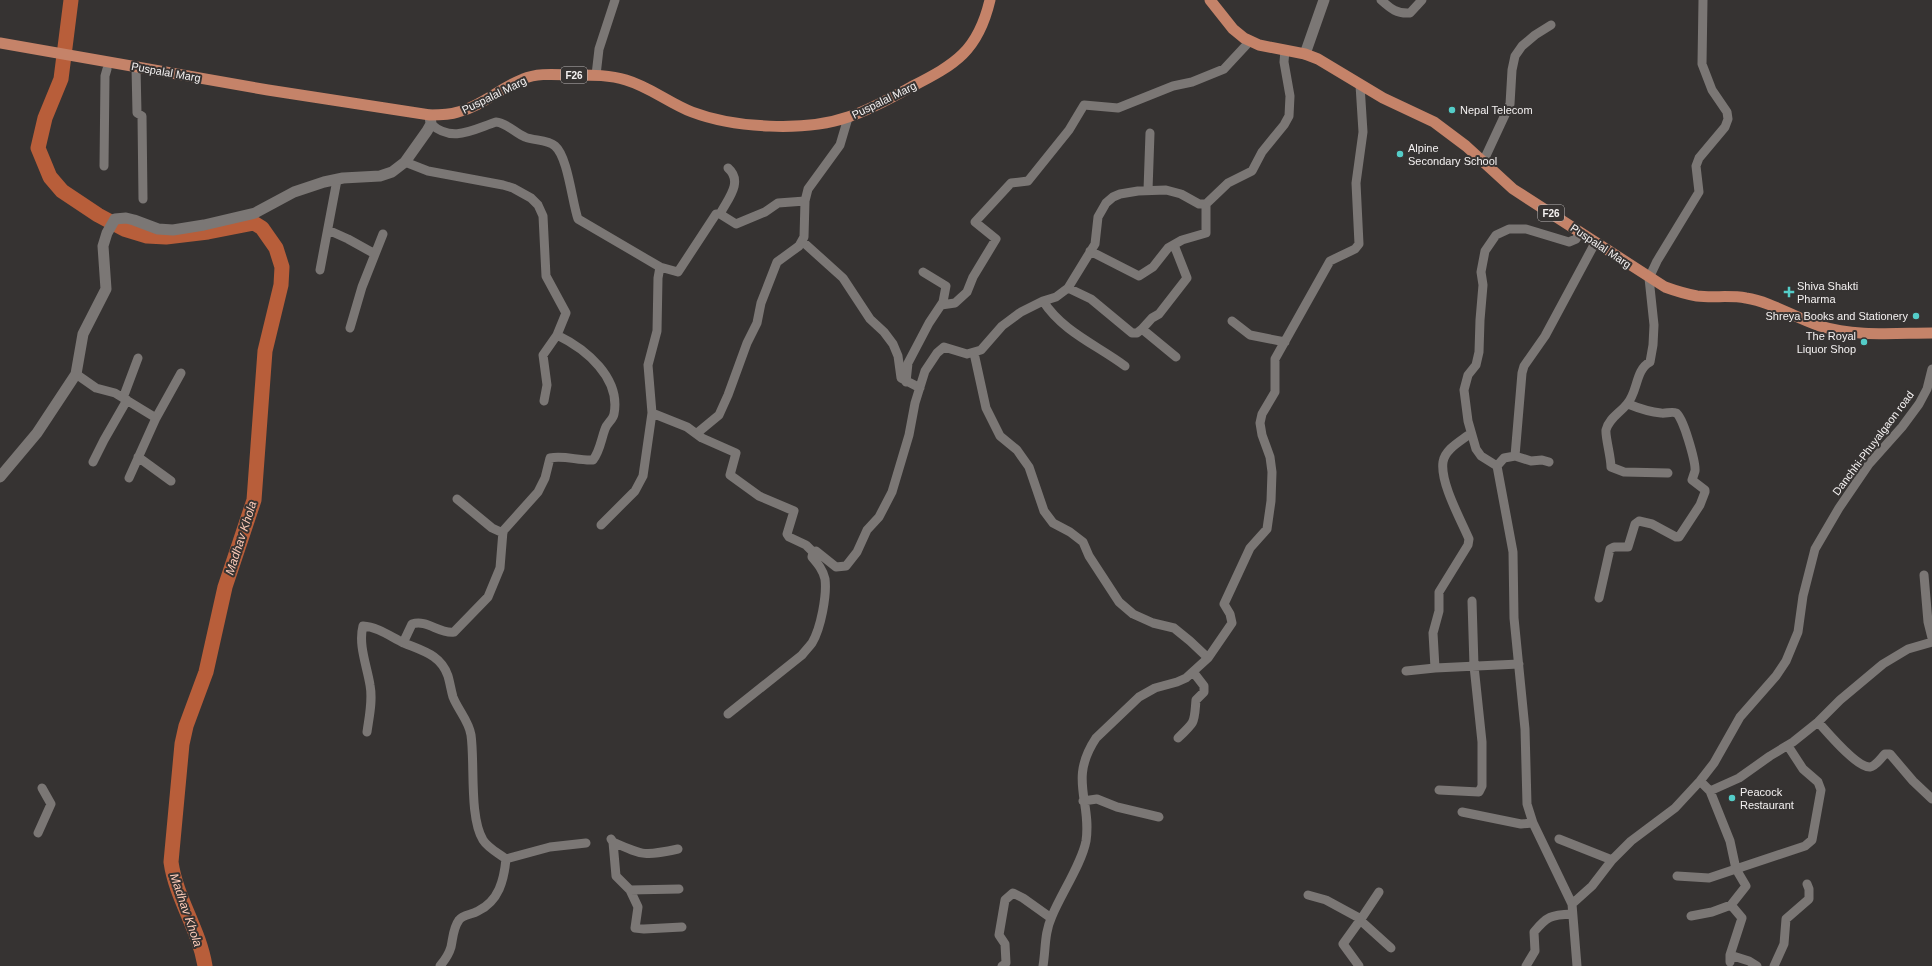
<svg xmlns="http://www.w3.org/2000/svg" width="1932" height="966" font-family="Helvetica,sans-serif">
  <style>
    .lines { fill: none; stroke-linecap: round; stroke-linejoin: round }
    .river { stroke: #b85e3a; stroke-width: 15 }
    .minor { stroke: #7b7775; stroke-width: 9 }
    .tertiary { stroke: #7b7775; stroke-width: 11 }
    .primary { stroke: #c58369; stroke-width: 11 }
    .poi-dot { fill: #54cdc8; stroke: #363332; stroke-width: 1.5 }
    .labels { text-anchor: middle; stroke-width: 4; stroke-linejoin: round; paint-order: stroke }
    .shield { fill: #363332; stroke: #bbb8b8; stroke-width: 1 }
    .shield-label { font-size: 10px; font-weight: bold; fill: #f4f1f1 }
    .street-label { font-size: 11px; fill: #f4f1f1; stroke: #363332 }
    .poi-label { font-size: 11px; fill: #f4f1f1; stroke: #363332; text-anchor: start }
    .water-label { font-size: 12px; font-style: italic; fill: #feccb9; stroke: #363332 }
  </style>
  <rect width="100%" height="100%" fill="#363332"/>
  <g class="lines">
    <path class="river" d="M71,0l-10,79 -16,39 -7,30 12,29 12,14 36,24 26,14 23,7 19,1 42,-5 46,-9 8,5 14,20 6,19 -1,18 -16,66 -11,149 -29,87 -19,85 -20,54 -4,18 -11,118c5,36 28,67 34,104"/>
    <path class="minor" d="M1381,0c10,9 16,14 29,13l12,-13
      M136,67l1,46 5,3 1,83
      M596,75l3,-26 16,-49
      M431,124c21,19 41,6 65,-2 11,1 19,11 29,15 9,4 22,2 30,9 13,11 17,56 23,73l82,48 -2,11 -1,53 -9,34 4,48 -9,63 -8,15 -34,34
      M405,162l23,9 75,14 10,3 18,10 7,7 5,11 3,60 20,37 -9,22 -14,20 4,30 -3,16
      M1483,162l27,-58 2,-34 3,-14 7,-10 13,-11 16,-10
      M104,166l1,-90 2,-7
      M728,168c16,14 -1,32 -8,46l16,10 29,-12 13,-9 27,-2
      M1148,190l2,-57
      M328,230l20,9 27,15
      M802,241l41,37 27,41 14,13 9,12 5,12 3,22 19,10
      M1090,251l49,25 14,-9 15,-19 14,-8 24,-7v-29
      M660,267l18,5 38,-58h4
      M320,270l17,-90
      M1068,288l23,11 41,34h5l5,-4 34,28
      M1043,301c20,31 54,44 82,65
      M941,305l14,-2 12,-11 6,-15 23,-38 -21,-17 36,-39 17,-2 41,-51 15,-25 34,3 55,-22 19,-4 32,-13 26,-28
      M1232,321l18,14 35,7
      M350,328l12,-41 21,-53
      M1142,329l10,-11 7,-4 28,-36 -13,-33
      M974,353l12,55 14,28 17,14 12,17 15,44 9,12 17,9 13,10 6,14 30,46 14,12 20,9 21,5 16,13 18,17 -22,20 -9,4 -22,6 -16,9 -43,41c-28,42 -4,63 -10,103 -4,22 -25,53 -34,75 -8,18 -6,32 -9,50
      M76,374l20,14 19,5 41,25 25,-45
      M906,382l2,-19 21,-40 14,-21 3,-16 -23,-14
      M123,398l15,-40
      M652,413l35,14 15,11 34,15 -6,22 29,21 35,15 -7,23 2,3 17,8 7,7
      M1471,433c-10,8 -26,16 -28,29 -3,21 18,58 26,77l-1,6 -29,47v19l-6,22 2,35 84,-4
      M696,434l23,-19 9,-20 19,-52 10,-20 4,-20 16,-41 22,-16 5,-9 1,-36 3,-12 32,-44 8,-27
      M1515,456l16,5 11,-1 7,2
      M138,457l33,24
      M93,462l11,-22 23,-40
      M1497,466l-16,-10 -5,-7 -8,-28 -4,-31 4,-15 8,-10 3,-13 1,-32 3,-35 -2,-13 4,-21 11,-16 13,-6h17l43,13 7,-3 4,-7
      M1668,473l-44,-1 -13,-5c0,-10 -6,-31 -5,-37 3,-12 14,-17 21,-26 11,-12 8,-34 23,-42l3,-17 1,-20 -5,-47 8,-17 42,-69 -3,-26 3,-8 26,-31 3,-8 -1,-7 -15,-22 -10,-26 1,-64
      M129,478l27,-60
      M457,499l35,29 11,5
      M1924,575l4,47 4,16
      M1599,598l11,-49 4,-2h14l7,-23 4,-3 13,3 24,13h3l21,-32 5,-13v-2l-13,-10c1,-3 2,-6 3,-9 1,-8 -12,-55 -19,-58 -4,-2 -11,1 -15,0 -12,-1 -23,-5 -33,-9
      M403,643l9,-19c15,-5 27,10 42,8l34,-35 12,-29 3,-37 35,-39 7,-14 5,-20c14,-3 29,3 43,2 7,-9 8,-20 12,-31 2,-6 8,-9 9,-15 7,-36 -28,-65 -57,-79
      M1208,658l24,-35 -2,-9 -6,-10 26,-56 17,-19 4,-28 1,-29 -2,-15 -8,-22 -2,-12 2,-9 13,-22v-33l55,-98 25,-12 4,-5 -3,-61 7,-51 -3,-47
      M1406,671l29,-3
      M728,714l74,-59c3,-4 7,-8 10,-12 9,-15 15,-48 13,-64 -2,-9 -7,-15 -13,-22l1,-5 3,-1 20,16 10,-1 11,-14 10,-22 12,-13 13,-25 17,-57 6,-32 10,-32 12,-18 7,-6 23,7 14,-4 21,-24 19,-14 22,-11 13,-4 12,-9 27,-44 3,-27 8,-14 7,-6 7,-3 18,-3 28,-1 15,4 18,10h7l22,-21 24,-12 10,-19 22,-27 5,-9 1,-20 -6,-34 1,-12
      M1818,722c9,10 39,46 52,45 6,-1 11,-9 15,-13h5l23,27 19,18
      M367,732c2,-15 6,-31 3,-47 -3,-19 -12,-40 -7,-59 15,1 28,11 41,17 19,8 37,12 44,33 2,7 3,14 5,21 5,13 16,24 18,38 4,28 -2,82 12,105 5,8 15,13 23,19
      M1178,738c18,-17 16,-15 18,-38l8,-8v-6l-10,-13
      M1700,781l10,10 20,50 6,28 10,17 -15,19 11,13 -12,37v7
      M1439,790l40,2 3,-6v-44l-8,-76 -2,-65
      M1710,791l29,-13 31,-22 23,-14 25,-20 22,-22 43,-36 25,-15 24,-7
      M1083,801l14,-2 20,8 42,10
      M1462,812l59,12 12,-1
      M38,833l13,-29 -9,-16
      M611,839l2,3 3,34 14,14 8,17 -3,21 9,1 38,-2
      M1559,839l53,21
      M613,842c31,14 32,14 65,7
      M1677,876l32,2 96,-32 7,-6 9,-50 -3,-8 -15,-13 -15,-23
      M630,890l49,-1
      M1308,895l18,5 35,19 -18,25 16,22
      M1572,904l-39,-81 -6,-19 -2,-75 -11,-111 -1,-66 -16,-86 7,-8 11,-2 7,-83 2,-7 21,-30 50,-93
      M1691,916l21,-4 19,-7
      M1361,919l18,-27
      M1360,920l31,28
      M1730,955l19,6 8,5
      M440,966c5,-6 9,-12 11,-19 2,-9 2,-19 8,-27 4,-6 13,-5 19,-9 21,-10 26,-31 28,-52l44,-12 36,-4
      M1002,966l4,-3 -1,-19 -6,-9 6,-35 8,-7 10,5 28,20
      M1526,966l9,-15 -1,-19c13,-16 17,-17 38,-18
      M1577,966l-5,-62 20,-18 20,-26 19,-19 44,-33 25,-27 14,-18 26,-46 36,-41 10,-15 12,-29 5,-36 12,-47 24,-41 30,-44 33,-37 17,-23 8,-15 5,-20
      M1774,966l10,-22 2,-25 23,-20v-10l-2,-5"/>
    <path class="tertiary" d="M1305,54l19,-54
      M0,477l37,-44 39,-59 7,-40 23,-45 -3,-43 4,-13 8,-14 11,-1 8,2 24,9 15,1 31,-5 51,-12 39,-21 30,-10 19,-4 37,-2 12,-4 13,-10 22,-31 4,-7 -1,-9"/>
    <path class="primary" d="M1210,0l23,29 11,9 15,7 46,9 13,5 65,39 51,24 32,24 47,43 152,98c11,4 21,7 32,9 16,2 33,-1 49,2 26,4 49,20 74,28 35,11 76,7 112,7
      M0,43l268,47 162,25c9,0 19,0 28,-3 24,-6 42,-24 65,-33 16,-7 36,-4 53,-4 17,0 34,0 50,5 24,7 43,23 66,32 42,16 113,20 156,5 22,-7 43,-19 63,-30 45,-23 67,-36 79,-87"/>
  </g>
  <g class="poi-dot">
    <circle cx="1452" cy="110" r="4"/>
    <circle cx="1400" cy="154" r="4"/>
    <path d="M1787 286h4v4h4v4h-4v4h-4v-4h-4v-4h4z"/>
    <circle cx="1916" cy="316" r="4"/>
    <circle cx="1864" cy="342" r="4"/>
    <circle cx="1732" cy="798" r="4"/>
  </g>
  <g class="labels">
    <g class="shield">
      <rect x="561" y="67" width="26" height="16" rx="3"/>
      <rect x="1538" y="205" width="26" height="16" rx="3"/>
    </g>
    <g class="shield-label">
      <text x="574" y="79">F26</text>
      <text x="1551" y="217">F26</text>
    </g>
    <g class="street-label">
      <text transform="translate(166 72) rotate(10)" y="4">Puspalal Marg</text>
      <text transform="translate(494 95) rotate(-26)" y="4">Puspalal Marg</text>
      <text transform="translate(884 100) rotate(-26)" y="4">Puspalal Marg</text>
      <text transform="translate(1601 246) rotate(34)" y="4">Puspalal Marg</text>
      <text transform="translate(1873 443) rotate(-53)" y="4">Danchhi-Phuyalgaon road</text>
    </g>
    <g class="poi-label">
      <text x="1460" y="114">Nepal Telecom</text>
      <text x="1408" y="152">Alpine<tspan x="1408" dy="13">Secondary School</tspan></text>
      <text x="1797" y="290">Shiva Shakti<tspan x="1797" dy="13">Pharma</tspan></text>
      <text x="1908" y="320" text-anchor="end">Shreya Books and Stationery</text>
      <text x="1856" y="340" text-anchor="end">The Royal<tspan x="1856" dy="13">Liquor Shop</tspan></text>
      <text x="1740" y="796">Peacock<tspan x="1740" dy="13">Restaurant</tspan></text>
    </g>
    <g class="water-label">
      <text transform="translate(241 538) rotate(-72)" y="4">Madhav Khola</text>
      <text transform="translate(186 910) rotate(71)" y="4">Madhav Khola</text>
    </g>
  </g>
</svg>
